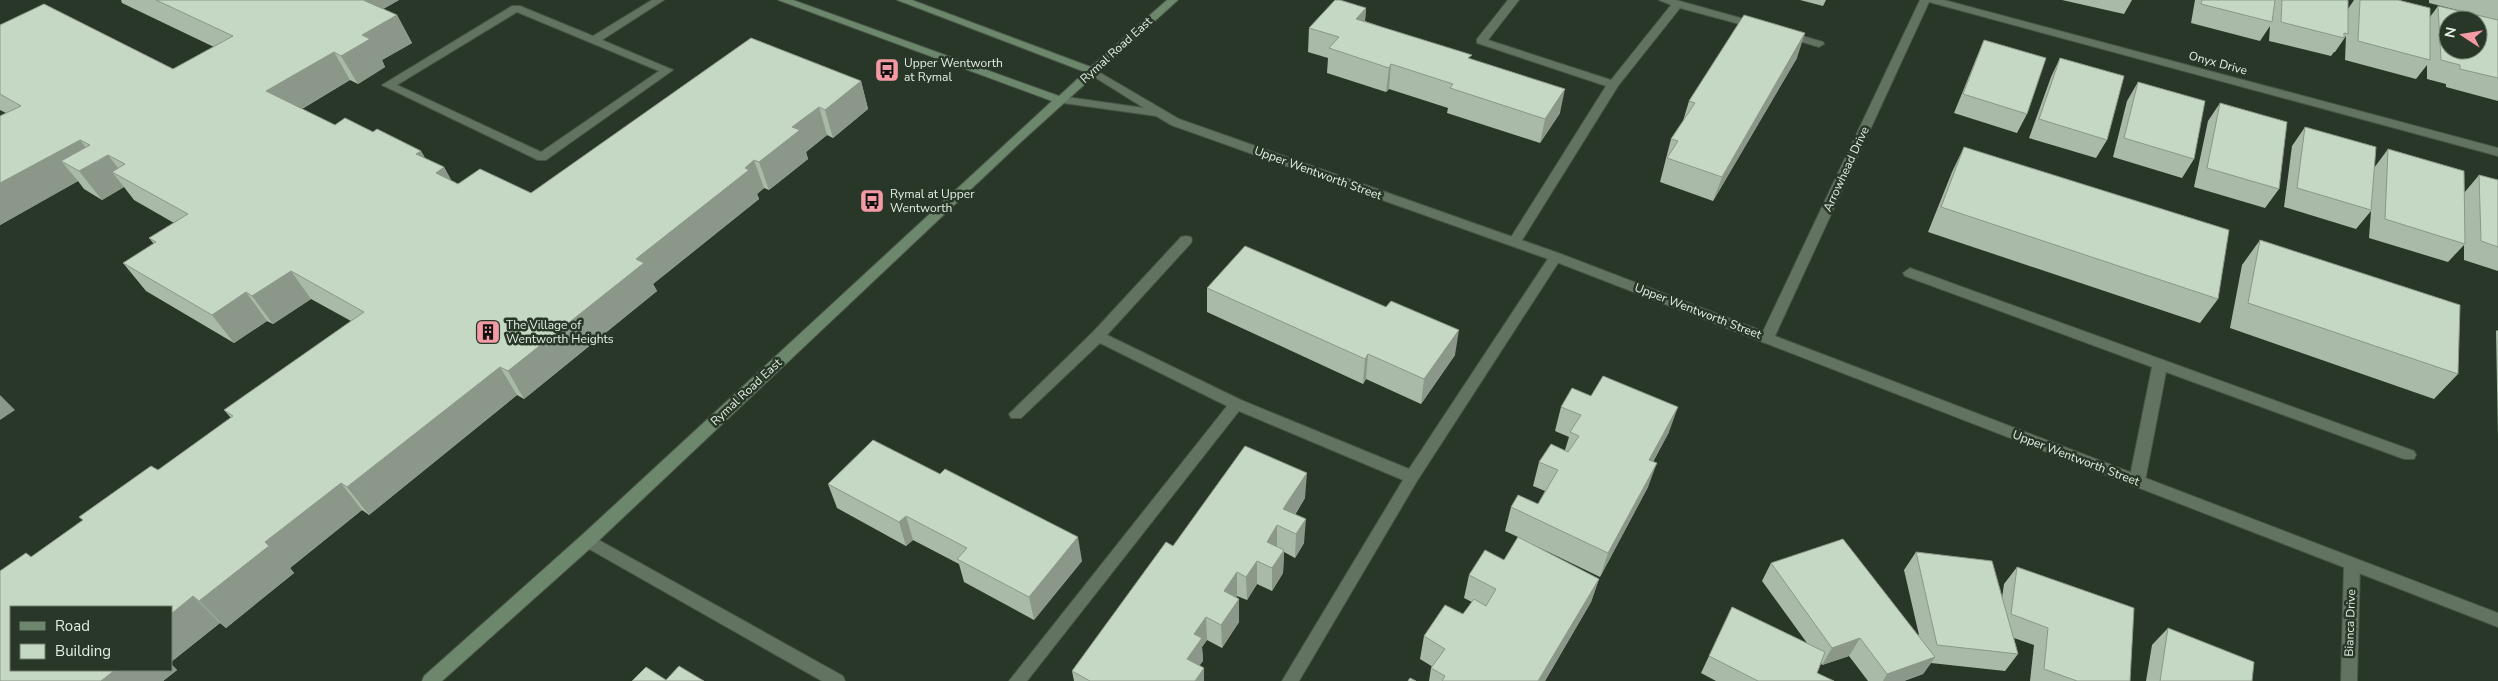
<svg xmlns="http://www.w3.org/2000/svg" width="2498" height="681" font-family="'Nunito Sans',sans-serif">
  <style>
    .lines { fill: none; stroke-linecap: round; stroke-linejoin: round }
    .service-casing { stroke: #475447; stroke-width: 2 }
    .minor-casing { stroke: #475447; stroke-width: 2 }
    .tertiary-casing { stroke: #475447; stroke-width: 2 }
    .secondary-casing { stroke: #475447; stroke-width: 2 }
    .service { fill: #627361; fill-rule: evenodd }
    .minor { fill: #627361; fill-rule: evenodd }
    .tertiary { fill: #627361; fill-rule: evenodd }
    .secondary { fill: #6c876c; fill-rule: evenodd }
    .wall { fill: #a9baa9 }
    .shaded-wall { fill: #8a9789 }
    .building { fill: #c5d8c4; stroke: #8a9789; fill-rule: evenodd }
    .labels { text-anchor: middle; stroke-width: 5; stroke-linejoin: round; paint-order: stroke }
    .street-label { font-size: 12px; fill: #e4eee4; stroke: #283727 }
    .poi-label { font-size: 12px; fill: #e4eee4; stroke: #283727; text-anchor: start }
  </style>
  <rect width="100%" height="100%" fill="#283727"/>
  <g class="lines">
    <defs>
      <path id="service" d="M652,0h12l-62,40 71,30 -127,90h-8l-156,-75 130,-79h8l73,30zM517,12l142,59 -118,81 -144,-67z
        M1508,0h11l-31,40 123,40 60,-75 -12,-5h17l86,24 1,2 -5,3 -78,-21 -62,78 -99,159 -5,1 -6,-4 98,-156 -129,-43v-4z
        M1786,31l37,11 1,2 -5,3 -37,-11v-4z
        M1186,236l5,1 1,3 -1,3 -84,92 134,65 168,69 142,-215 5,-1 6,4 -145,224 -118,200h-17l121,-201 -164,-69 -212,270h-18l218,-275 -127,-63 -79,75h-10l-2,-4 84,-82 88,-95z
        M1910,268l504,183 2,4 -2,4h-10l-238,-87 -21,109 -3,4 -5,2 -5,-2 -3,-4 23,-114 -247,-91 -2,-3z
        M588,534l255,142 2,5h-23l-240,-136 -2,-5 2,-5z"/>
      <path id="minor" d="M1920,0h24l554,148v8l-569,-154 -155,336 -7,5 -5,-1 -2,-4z
        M2352,558l6,2 2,5 -3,116h-16l3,-116 2,-5z"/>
      <path id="tertiary" d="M1092,68l87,51 382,135 937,359v14l-947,-367 -380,-135 -15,-9 -100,-14v-4l4,-2 84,12 -56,-35 -2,-2z"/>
      <path id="secondary" d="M778,0h15l266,96 26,-24 -188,-72h15l179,67 76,-67h11l-156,141 -428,404 -152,136h-20l2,-5 158,-141 470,-434z"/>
    </defs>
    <use href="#service" class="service-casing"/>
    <use href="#minor" class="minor-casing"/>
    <use href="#tertiary" class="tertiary-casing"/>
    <use href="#secondary" class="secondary-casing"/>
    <use href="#service" class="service"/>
    <use href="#minor" class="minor"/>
    <use href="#tertiary" class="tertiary"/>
    <use href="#secondary" class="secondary"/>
  </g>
  <path class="wall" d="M121,0h278l-16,9 14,6 15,28 -30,17 3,7 -27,17 -8,-4 -48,29 33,16 10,-7 28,14 4,-3 44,22 4,7 19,9 7,13 7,4 22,-15 51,24 220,-155 110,43 7,28 -35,29 -6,-3 -21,17 2,7 -39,31 -5,-2 -7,6 2,5 -106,85 4,7 -133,108 -7,-4 -148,120 -7,-5 -72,58 4,5 -68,55 -6,-5 -49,39v-55h-160v63h160v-6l6,6 -14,11h-163v-110l26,-18 5,4 52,-37 -4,-3 72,-51 7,4 73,-52 -7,-8 127,-89 -40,-22 -38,25 -6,-3 -33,22 -88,-52 -23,-28 31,-19 -5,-6 25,-15 -40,-23 -10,-13 -22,13 -18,-11 -6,-8 -78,44v-109l6,-3 -6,-3v-85l44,-21 129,65 41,-22 -92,-44z
    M1800,0h26l-3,6z
    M2062,0h70l-8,14z
    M2195,0h153v9l6,-9h44l32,17 8,-11 60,14v81l-52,-14v-3l-19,-5v-14l-11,14 -71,-19 1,-24 -11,16h-1l-3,4 -62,-15 1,-15 -10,15 -69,-18z
    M2429,0h69v20l-69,-17z
    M1366,8l-1,13 106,38 89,54 -20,30 -93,-30 1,-5 -59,-19 -3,3 -59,-19 1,-15 -20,-6 1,-24z
    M1984,40l43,74 -10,19 -63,-20 22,-54z
    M1797,58l-84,143 -53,-19 11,-43 12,-18 6,-20z
    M2060,58l47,82 -11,18 -67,-20 22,-61z
    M2138,82l56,77 -12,19 -69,-21 14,-56z
    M2220,103l59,86 -14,19 -71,-21 14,-66z
    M2305,127l69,41 14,-19 76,44 15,-18 19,5v91l-34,-11v-15l-16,17 -79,-24 2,-27 -15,18 -72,-22 8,-61z
    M1964,147l254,152 -18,24 -272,-91 24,-60z
    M2260,240l198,134 -24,25 -204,-71 12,-63z
    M1207,288l248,67 -34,49 -55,-25 -3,5 -156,-72z
    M2498,330v109l-2,-108z
    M1561,407l108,25 -16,30 -5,25 -48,90 -68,-33 67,35 -8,23 -46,79h-116l2,-13 2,-1 -13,-8 4,-23 39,-22 9,-12 -8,-4 5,-23 35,-15 14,-23 -13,-6 6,-24 27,-3 7,-13 -12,-5 6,-24 26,-12 4,-13 -14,-6z
    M828,484l254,77 -48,59 -70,-38 -5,-18 -46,-24 -7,6 -69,-38z
    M1305,498l-10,17 9,28 -9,15 -11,-6 -1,21 -11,18 -15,-7 -10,16 -10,-4 -1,1 3,2v23l-17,26 -15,-8 -5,7 1,14 -4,4 5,3v13h-130l-2,-10 101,-125z
    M1916,552l86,46 2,-14 13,-17 113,114h-100l4,-36 -20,-7 4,16 -13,17 -74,-8 -8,11 -19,7h-36l-19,-25 -27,9 -1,-2 -4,10 17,8h-118l-15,-8 31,-66 75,36 -45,-62 9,-18 148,72 -15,-65z
    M2168,628l84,53h-106l6,-36z"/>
  <path class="shaded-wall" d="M351,0h48l-37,21z
    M1366,8l-2,24 -8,-13z
    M397,15l15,28 -30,17 3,7 -27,17 -17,-28 21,-21z
    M1805,33l-8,25 -84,143 9,-24z
    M334,52l16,28 -66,39 -18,-28z
    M1391,64l-2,25 -3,3 3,-24z
    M861,81l7,28 -35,29 -8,-28z
    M1565,89l-5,24 -20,30 5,-24z
    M819,107l8,28 -21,17 2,7 -39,31 -10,-28 33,-35z
    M80,140l17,22 11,-7 20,26 -16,-9 12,15 -22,13 -23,-29 -18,-10 17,20 -78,44v-42z
    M421,151l16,28 -21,-25z
    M754,160l10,28 -7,6 2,5 -106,85 4,7 -133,108 -16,-28 128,-112z
    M444,167l16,29 -24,-23z
    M291,271l20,28 -38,25 -21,-28z
    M246,292l21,29 -33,22 -22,-28z
    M1459,330l-4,25 -34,49 3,-25z
    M1368,354l-2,25 -3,5 2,-25z
    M500,367l17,28 -148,120 -22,-28z
    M0,395l15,15 -15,10z
    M1678,407l-9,25 -28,52 8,-24z
    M1657,463l-9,24 -48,90 8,-24z
    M1307,473l-2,25 -20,31 -2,-20z
    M341,483l21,27 -72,58 4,5 -68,55 -27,-27 66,-59z
    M906,516l7,24 -7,6 -7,-24z
    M1306,519l-2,24 -9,15 1,-24z
    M1277,525v24l-10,-7z
    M1078,537l4,24 -48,59 -5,-23z
    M1284,550l-1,23 -11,18v-23z
    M1257,561v23l-10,16 -1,-23z
    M1237,572v24l-12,18 -1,-23z
    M1599,579l-8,23 -46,79h-7z
    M193,596l27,27 -49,39v-48z
    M1239,599v23l-17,26 -1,-23z
    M1206,617l1,23 -5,7 1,14 -15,20 -1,-22 7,-25z
    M1860,638l-11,18 -27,9 10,-17z
    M1935,657l-12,17 -19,7h-21l4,-7z
    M171,664l6,6 -14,11h-62l14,-11h56z
    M1204,668v13h-9z"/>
  <path class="building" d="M156,0h207l34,15 -35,20 8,4 -29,17 -7,-4 -68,39 69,34 10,-7 28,14 4,-3 44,22 -5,3 28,13 -8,6 22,11 22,-15 51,24 220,-155 110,43 -36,29 -6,-3 -27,20 8,3 -41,32 -5,-2 -9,8 4,2 -113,89 8,4 -136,108 -8,-4 -153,120 -6,-4 -76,59 4,4 -70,55 -6,-5 -22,18v-7h-160v63h104l-14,11h-101v-110l26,-18 5,4 52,-37 -4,-3 72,-51 7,4 75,-54 -9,-6 140,-98 -73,-41 -39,25 -6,-4 -34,23 -89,-52 33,-21 -7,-4 39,-24 -76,-42 13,-8 -17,-9 -29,16 -18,-10 29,-16 -10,-5 -80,43v-67l21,-10 -21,-12v-69l44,-21 129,65 60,-33z
    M1335,0h5l26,8 -10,11 116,36 -4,3 97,31 -20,30 -95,-31 3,-4 -62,-20 -2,4 -60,-20 10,-11 -30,-9z
    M2202,0h73l-3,22 -71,-18z
    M2282,0h66v34l-4,-1v5l-63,-16z
    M2360,0h38l32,8v52l-72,-19z
    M2438,6l60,14v58l-38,-9v-4l-19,-5zM2448,20h30v30h-30z
    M1744,15l61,18 -83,144 -55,-19 11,-17 -7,-2 24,-36 -6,-2z
    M1984,40l62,18 -19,56 -64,-20z
    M2060,58l64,18 -17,64 -68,-21z
    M2138,82l67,19 -11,58 -70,-21z
    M2220,103l67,19 -8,67 -72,-21z
    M2305,127l71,20 -5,63 -74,-22z
    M1964,147l265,83 -11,69 -277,-92z
    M2388,149l76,22 1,73 -80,-25z
    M2479,175l19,5v67l-17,-6z
    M2260,240l200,65 -2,69 -210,-71z
    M1245,246l141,61 5,-6 68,29 -35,49 -56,-25 -3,5 -158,-71z
    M1603,376l75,31 -29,53 8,3 -49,90 -97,-46 7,-12 20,9 20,-34 -19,-8 12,-18 17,8 11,-16 -9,-4 11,-17 -20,-8 11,-19 19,8z
    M873,440l67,34 5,-5 133,68 -49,60 -72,-38 10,-11 -61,-32 -7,6 -71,-38z
    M1245,446l62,27 -24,36 23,10 -10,15 -19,-9 -10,17 17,8 -12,18 -15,-7 -11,16 -9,-5 -13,19 15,8 -18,26 -15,-8 -12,17 8,4 -15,21 17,9 -9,13h-105l-18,-10 94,-129 7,4z
    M1518,537l81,42 -61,102h-96l3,-5 -14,-8 14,-19 -21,-13 21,-31 18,9 11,-15 12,7 10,-17 -27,-14 16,-25 19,10z
    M1843,539l92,118 -48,17 -27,-36 -28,10 -61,-85z
    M1916,552l76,9 26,93 -81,-9z
    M2017,567l117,41 -4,73h-53l-33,-12 4,-41 -37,-14z
    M1732,607l93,45 -8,21 17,8h-76l-49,-25z
    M2168,628l86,34 -2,19h-92z
    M679,666l25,15h-72l14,-14 20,13z
    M1410,678l6,3h-8z"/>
  <defs>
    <symbol id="bus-square" viewBox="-11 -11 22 22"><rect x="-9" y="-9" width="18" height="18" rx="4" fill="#f49aa4" stroke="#283727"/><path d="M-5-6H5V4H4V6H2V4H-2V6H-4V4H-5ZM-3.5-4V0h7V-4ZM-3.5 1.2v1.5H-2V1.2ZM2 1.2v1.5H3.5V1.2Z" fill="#111"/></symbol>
    <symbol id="building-square" viewBox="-11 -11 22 22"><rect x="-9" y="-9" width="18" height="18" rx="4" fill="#f49aa4" stroke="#283727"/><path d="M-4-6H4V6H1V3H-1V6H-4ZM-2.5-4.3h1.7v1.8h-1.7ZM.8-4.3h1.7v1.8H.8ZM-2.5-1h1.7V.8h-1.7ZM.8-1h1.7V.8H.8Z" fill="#111"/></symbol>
  </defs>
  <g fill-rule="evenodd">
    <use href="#bus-square" x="873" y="56" width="28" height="28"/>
    <use href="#bus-square" x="858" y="187" width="28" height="28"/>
    <use href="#building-square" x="474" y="318" width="28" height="28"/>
  </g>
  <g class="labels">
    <g class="street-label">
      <text transform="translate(1116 50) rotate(-42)" y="4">Rymal Road East</text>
      <text transform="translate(2218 63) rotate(15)" y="4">Onyx Drive</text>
      <text transform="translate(1846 169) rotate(-65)" y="4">Arrowhead Drive</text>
      <text transform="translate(1318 173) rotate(20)" y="4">Upper Wentworth Street</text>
      <text transform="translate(1698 311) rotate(21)" y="4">Upper Wentworth Street</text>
      <text transform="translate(746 392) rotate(-43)" y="4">Rymal Road East</text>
      <text transform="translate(2076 458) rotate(21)" y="4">Upper Wentworth Street</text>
      <text transform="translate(2350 623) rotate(-88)" y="4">Bianca Drive</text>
    </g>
    <g class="poi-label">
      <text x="904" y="67">Upper Wentworth<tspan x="904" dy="14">at Rymal</tspan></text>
      <text x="890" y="198">Rymal at Upper<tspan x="890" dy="14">Wentworth</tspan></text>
      <text x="506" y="329">The Village of<tspan x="506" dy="14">Wentworth Heights</tspan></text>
    </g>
  </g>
  <rect x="10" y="606" width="162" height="65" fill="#283727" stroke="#738073"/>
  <rect x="20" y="622" width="25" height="8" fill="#6c876c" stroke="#738073"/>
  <text x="55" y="631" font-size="15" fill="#e4eee4">Road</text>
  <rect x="20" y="644" width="25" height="15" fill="#c5d8c4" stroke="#738073"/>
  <text x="55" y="656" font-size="15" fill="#e4eee4">Building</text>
  <g transform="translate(2463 35) rotate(282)"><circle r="24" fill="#283727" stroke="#738073"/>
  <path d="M0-4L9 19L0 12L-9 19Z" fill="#f49aa4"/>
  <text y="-8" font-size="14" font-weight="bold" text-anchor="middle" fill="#e4eee4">N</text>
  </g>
</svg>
